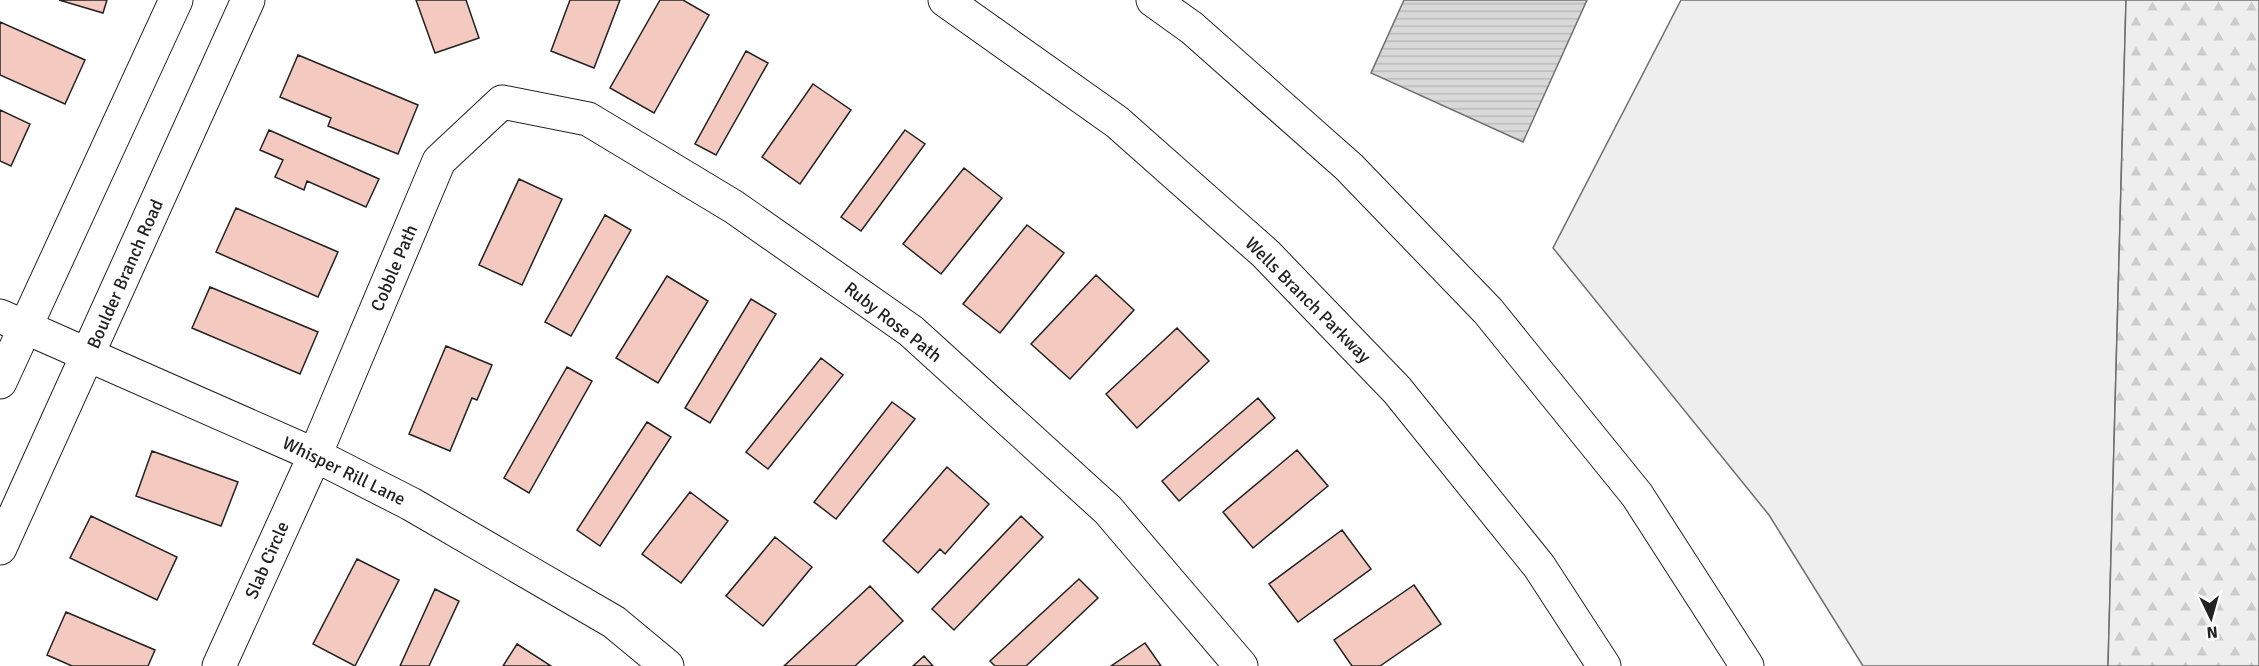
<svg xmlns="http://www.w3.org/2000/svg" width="2259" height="666" font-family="Signika,sans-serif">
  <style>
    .green { fill: #eee; stroke: #6f6f6f; stroke-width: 1.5 }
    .forest { fill: url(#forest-firs); stroke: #6f6f6f; stroke-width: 1.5 }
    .water { fill: url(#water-rules); stroke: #6f6f6f; stroke-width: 1.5 }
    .building { fill: #f3c9c0; stroke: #222; stroke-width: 1.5 }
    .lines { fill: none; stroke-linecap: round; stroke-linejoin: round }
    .minor-casing { stroke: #222; stroke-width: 35 }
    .minor { stroke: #fff; stroke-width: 33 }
    .labels { text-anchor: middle; stroke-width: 4.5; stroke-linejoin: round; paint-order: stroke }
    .street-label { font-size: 18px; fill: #222; stroke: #fff }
  </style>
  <defs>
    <pattern id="forest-firs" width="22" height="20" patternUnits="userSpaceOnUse" patternTransform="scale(1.5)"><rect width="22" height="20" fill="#eee"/><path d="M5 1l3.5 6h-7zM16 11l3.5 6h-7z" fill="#ccc"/></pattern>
    <pattern id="water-rules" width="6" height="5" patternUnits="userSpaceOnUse" patternTransform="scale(1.5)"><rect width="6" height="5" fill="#d9d9d9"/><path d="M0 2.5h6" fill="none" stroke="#bababa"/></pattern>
  </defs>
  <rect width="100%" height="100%" fill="#fff"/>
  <path class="green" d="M1681,0h445l-18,666h-245l-94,-151 -216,-267z"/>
  <path class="forest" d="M2126,0h133v666h-151z"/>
  <path class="water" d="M1404,0h183l-64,142 -152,-69z"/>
  <path class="building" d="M59,0h48l-4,13z
    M416,0h50l13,38 -44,15z
    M570,0h50l-26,68 -43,-17z
    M660,0h23l26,15 -55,98 -44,-25z
    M0,22l85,38 -20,44 -65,-29z
    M746,51l22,12 -52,92 -21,-11z
    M298,55l120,50 -20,49 -70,-28 3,-8 -51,-21z
    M813,84l38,26 -51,74 -38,-27z
    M0,110l30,14 -19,42 -11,-5z
    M269,130l110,49 -13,28 -59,-26 -3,9 -29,-13 8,-17 -23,-10z
    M905,130l20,14 -64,87 -20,-14z
    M964,168l38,30 -61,76 -38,-30z
    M519,179l43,20 -40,86 -43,-20z
    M236,208l102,44 -20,45 -102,-45z
    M605,215l26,15 -60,106 -26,-14z
    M1027,225l37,28 -64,80 -37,-29z
    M1096,275l38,35 -64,69 -39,-35z
    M667,276l41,25 -50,82 -42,-25z
    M210,287l108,45 -18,42 -108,-46z
    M751,299l25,15 -66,109 -25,-15z
    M1177,328l32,33 -72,67 -31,-34z
    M446,346l46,19 -15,35 -5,-2 -22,53 -41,-17z
    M821,358l22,17 -75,94 -22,-17z
    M567,367l25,14 -63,112 -25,-15z
    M1258,398l17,20 -96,83 -17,-20z
    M892,402l23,17 -79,100 -22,-17z
    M647,422l24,15 -71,109 -23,-16z
    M1297,450l31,36 -75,62 -30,-36z
    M152,451l86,31 -17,44 -85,-30z
    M947,467l42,37 -44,50 -5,-5 -22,24 -35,-32z
    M690,492l38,29 -47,62 -39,-29z
    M91,516l86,41 -20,43 -87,-42z
    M1021,516l22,21 -89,93 -22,-21z
    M1342,530l29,39 -73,53 -29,-38z
    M775,537l37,30 -49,59 -37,-30z
    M357,559l42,21 -44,86 -42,-22z
    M1079,579l19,19 -72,68h-31l-5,-5z
    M1414,585l27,39 -61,42h-28l-18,-26z
    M870,586l33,35 -48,45h-71z
    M435,589l24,12 -30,65h-29z
    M66,612l89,38 -7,16h-76l-25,-11z
    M1145,643l16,23h-50z
    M517,644l34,22h-48z
    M924,656l9,10h-20z"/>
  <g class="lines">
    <defs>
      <path id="minor" d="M945,0l172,122 149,132 131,136 142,176 65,100
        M1153,0l39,28 157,139 139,144 149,184 110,171
        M0,316l315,139 96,49 203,118 53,44
        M0,382l176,-382
        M0,548l248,-548
        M219,666l96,-211 124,-294 63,-59 86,17 146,88 177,124 197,179 133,156"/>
    </defs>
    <use href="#minor" class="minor-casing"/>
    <use href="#minor" class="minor"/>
  </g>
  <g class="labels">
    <g class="street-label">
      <text transform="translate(394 268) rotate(-67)" y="6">Cobble Path</text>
      <text transform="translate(125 274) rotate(-66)" y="6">Boulder Branch Road</text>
      <text transform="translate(1308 300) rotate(45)" y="6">Wells Branch Parkway</text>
      <text transform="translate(893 322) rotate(38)" y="6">Ruby Rose Path</text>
      <text transform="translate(344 471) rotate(26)" y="6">Whisper Rill Lane</text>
      <text transform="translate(267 560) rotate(-66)" y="6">Slab Circle</text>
    </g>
  </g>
  <g transform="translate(2211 618) rotate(175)" stroke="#ffffff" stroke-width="4.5" paint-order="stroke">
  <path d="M0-4.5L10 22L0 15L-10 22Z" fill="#222222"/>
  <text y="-9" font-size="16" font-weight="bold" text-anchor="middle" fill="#222222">N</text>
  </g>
</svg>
